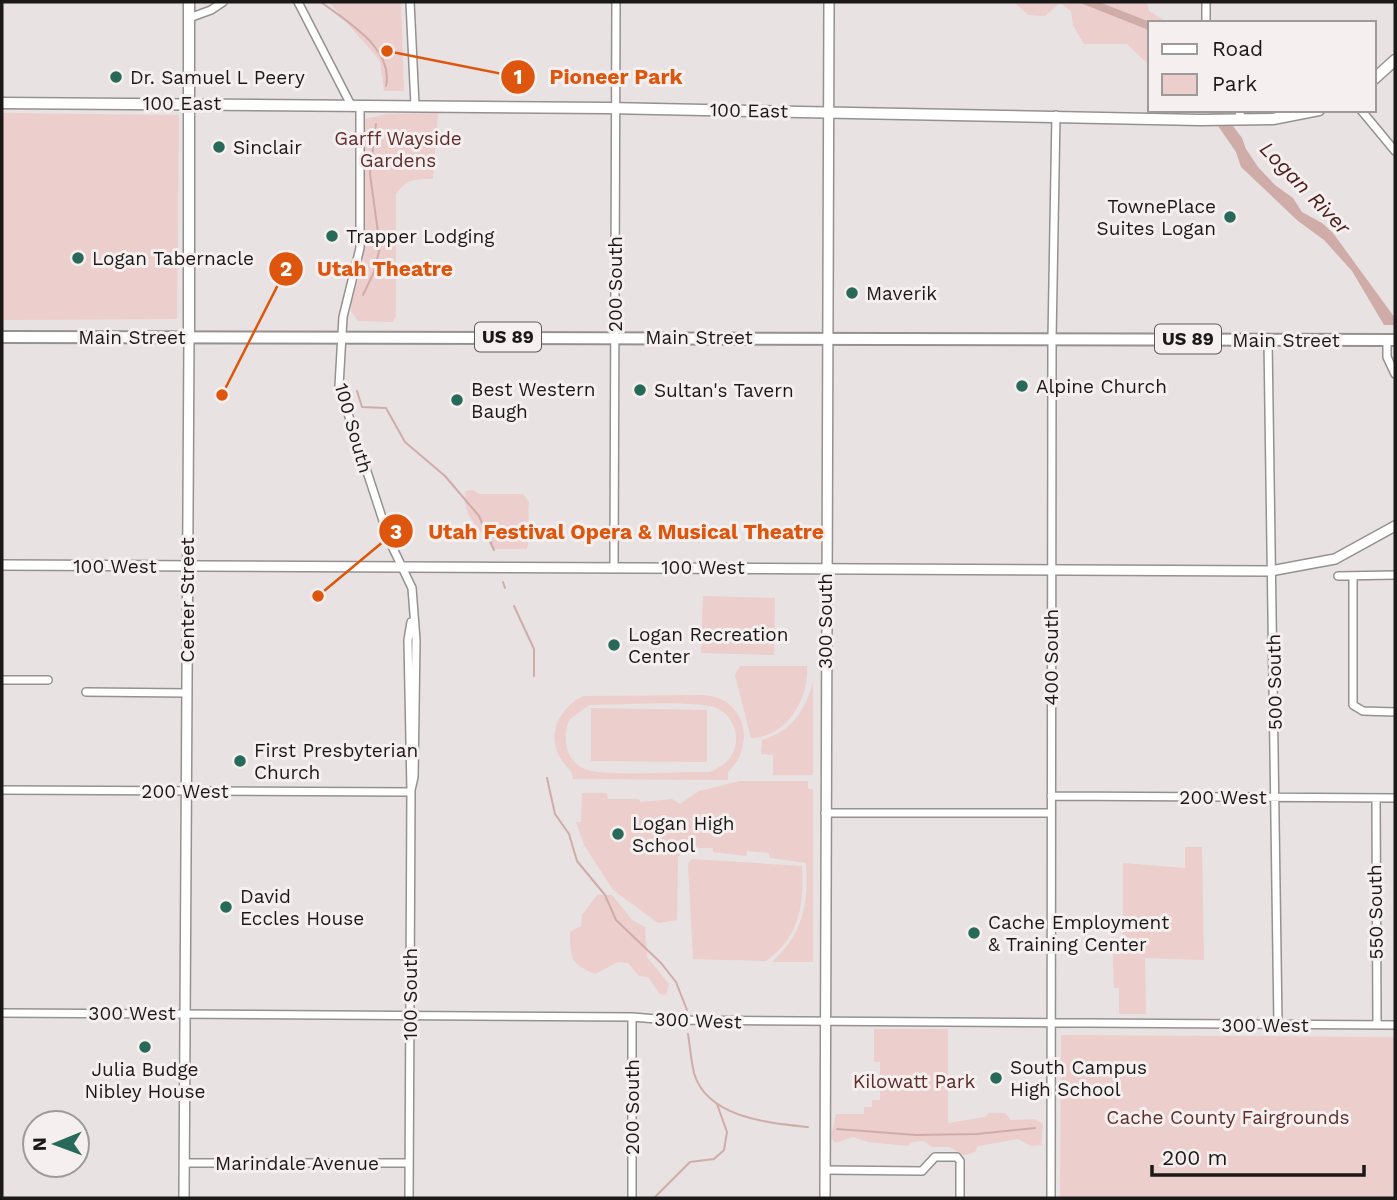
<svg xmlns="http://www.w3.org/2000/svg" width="1397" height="1200" font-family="'Work Sans',sans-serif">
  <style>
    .green { fill: #eccecc; fill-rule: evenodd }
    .water { fill: #d0aca9 }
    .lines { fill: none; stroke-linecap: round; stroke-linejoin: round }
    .stream { stroke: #d0aca9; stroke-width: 2 }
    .minor-casing { stroke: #969191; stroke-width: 10 }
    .tertiary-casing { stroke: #969191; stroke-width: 12 }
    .secondary-casing { stroke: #969191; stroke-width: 13 }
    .trunk-casing { stroke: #969191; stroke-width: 14 }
    .minor { stroke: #fff; stroke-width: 7 }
    .tertiary { stroke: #fff; stroke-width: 9 }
    .secondary { stroke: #fff; stroke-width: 10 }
    .trunk { stroke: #fff; stroke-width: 10 }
    .poi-dot { fill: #286959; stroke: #f5f0ef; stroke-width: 2.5 }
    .labels { text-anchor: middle; stroke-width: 6; stroke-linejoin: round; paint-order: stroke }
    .shield { fill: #f5f0ef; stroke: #5c5a58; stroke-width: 2 }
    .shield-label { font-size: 18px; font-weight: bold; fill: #1b1918 }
    .poi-label { font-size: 19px; fill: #1b1918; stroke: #f5f0ef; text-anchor: start }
    .street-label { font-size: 19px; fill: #1b1918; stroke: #f5f0ef }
    .park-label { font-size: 19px; fill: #5f2d2b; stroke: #f5f0ef }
    .water-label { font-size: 21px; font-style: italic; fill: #4a1b1a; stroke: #f5f0ef }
    .leader { fill: none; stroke: #de560d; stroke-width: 2.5 }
    .callout-dot { fill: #de560d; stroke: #f5f0ef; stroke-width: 2.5 }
    .mark-label { font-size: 21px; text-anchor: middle; font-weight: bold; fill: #fff }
    .callout-label { font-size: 21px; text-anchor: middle; font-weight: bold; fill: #de560d; stroke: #f5f0ef; stroke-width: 6; stroke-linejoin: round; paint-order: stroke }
  </style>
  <rect width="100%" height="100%" fill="#e8e2e2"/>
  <path class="green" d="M329,2h72l3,89h-20l-4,-30z
    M1014,2h133l2,9 19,12h-18v43l-23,-22h-43l-11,-19 -2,-14 -11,-8 -15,13 -17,-1z
    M2,113l177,2 -2,204 -175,1z
    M438,113l-5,66c-18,0 -26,0 -37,15v122l-4,6 -34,-1 -7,-10 1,-16 11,-26 2,-150 22,-5z
    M473,490l6,4h44l6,8c-2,16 2,31 -2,47h-35c-10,-22 -32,-31 -26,-58z
    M703,596l72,2 -1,57 -73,-2z
    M740,666h67c2,33 -20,71 -56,72l-16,-63z
    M813,682v93h-40v-20l-12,-1 1,-14c30,-9 43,-29 51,-58z
    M705,695c41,4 51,50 23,77v8l-155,-1c0,-10 -9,-13 -14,-23 -12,-24 2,-49 24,-60zM589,705c25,0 113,-6 130,4 11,6 18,19 17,32 -1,16 -12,25 -26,31 -28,-1 -99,5 -122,-2 -23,-7 -26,-31 -19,-50z
    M591,708l116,2v52l-116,-1z
    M740,781h68v8h5v173h-41c31,-28 37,-59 34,-99l-36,-5 -1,-5 -22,-2 -1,5 -33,-4v-4h-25l-10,9 -1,63 -19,3 -45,-33 -29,-45 -8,-23h5l1,-29h25l1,6h31l1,3 32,-3 8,5 19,-13z
    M1185,847h17l2,113 -59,-2 1,56h-27v-26h-5l-2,-50 11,-1v-74l62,5z
    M692,859l110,7c2,39 -2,71 -36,95l-73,-2 -5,-95z
    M597,895h15l20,25 13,7 2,30 22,27 -3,11 -6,-1 -12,-17 -9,-1 -11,-13 -10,-1 -23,12c-26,-11 -24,-15 -25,-42l11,-6 1,-11z
    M874,1029h74v94l37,-6 4,-4h16l6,7 24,-1 8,5 -2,21 -10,1 -13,-7 -40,7 -3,6 -11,3 -15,-8h-17l-8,-6 -11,1 -6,4 -39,-4 -15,-5 -18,6 -4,-7 5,-22h28v-7h8v-7h8v-38h-6z
    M1061,1035l334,2v161h-335z"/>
  <path class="water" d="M1078,2h21l51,20v12l-4,-5z
    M1207,110h14l21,28 4,11 12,18 17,18 18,13 9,14 20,11 11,10 62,85v7h-11l-32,-54 -28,-31 -26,-19 -57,-54 -5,-15z"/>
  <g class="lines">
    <path class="stream" d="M321,2c26,20 73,46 65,84
      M363,295l11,-23 6,-25 -10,-73 6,-50
      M357,391l5,16 24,1 19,34 40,34 34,40 15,34
      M503,582l2,6
      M514,606l20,43v27
      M547,778l8,36 14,20 8,27 28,34 11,25 45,43 15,19 11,28
      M688,1034c2,13 3,26 6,39 13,45 75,50 114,54
      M837,1129l79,6 61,-1 58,-6
      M654,1198l36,-36 24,-3 10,-9 3,-18 -10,-28"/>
    <defs>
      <path id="minor" d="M298,2l53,103
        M410,2l5,103
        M1206,2v21
        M189,18l22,-8 12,-8
        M360,106v142l-17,69 -4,69 51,156 22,46 4,52 -2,137 -3,13
        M1238,110l5,10
        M1361,110l34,41
        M1268,340l10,685
        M1387,340v17l8,17
        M614,567l2,-565
        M1338,576l57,-1
        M1353,576v129l10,6 32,1
        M2,680h46
        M86,692l101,1
        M2,790l409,2
        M1051,796l344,2
        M1376,798l1,227
        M825,813h226
        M2,1013l630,4 37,3 726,5
        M184,1163h225
        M825,1170l97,1 13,-14h22l3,4v37
        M409,1198l2,-408 -3,-150 3,-18
        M632,1198v-181
        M1051,1198l1,-859 4,-224"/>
      <path id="tertiary" d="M2,565l1268,6 65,-12 60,-33
        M184,1198l5,-861
        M825,1198l4,-1196"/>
      <path id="secondary" d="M189,2v335
        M1374,79l21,-19
        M2,103l605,5 594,12 72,-1 46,-9"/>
      <path id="trunk" d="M2,337l1393,3"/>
    </defs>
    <use href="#minor" class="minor-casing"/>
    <use href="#tertiary" class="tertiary-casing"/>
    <use href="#secondary" class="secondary-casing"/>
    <use href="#trunk" class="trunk-casing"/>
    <use href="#minor" class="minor"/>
    <use href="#tertiary" class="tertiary"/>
    <use href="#secondary" class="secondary"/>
    <use href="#trunk" class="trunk"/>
  </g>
  <g class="poi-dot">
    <circle cx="116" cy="77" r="7"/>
    <circle cx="219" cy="147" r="7"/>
    <circle cx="1230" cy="217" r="7"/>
    <circle cx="332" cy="236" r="7"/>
    <circle cx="78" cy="258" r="7"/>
    <circle cx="852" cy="293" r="7"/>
    <circle cx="1022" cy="386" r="7"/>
    <circle cx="640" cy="390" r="7"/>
    <circle cx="457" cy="400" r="7"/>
    <circle cx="614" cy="645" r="7"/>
    <circle cx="240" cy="761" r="7"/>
    <circle cx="618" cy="834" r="7"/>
    <circle cx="226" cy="907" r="7"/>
    <circle cx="974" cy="933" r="7"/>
    <circle cx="145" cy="1047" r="7"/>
    <circle cx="996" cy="1078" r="7"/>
  </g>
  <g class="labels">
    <g class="shield">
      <rect x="475" y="322.5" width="66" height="29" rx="5"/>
      <rect x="1155" y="324.5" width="66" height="29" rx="5"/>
    </g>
    <g class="shield-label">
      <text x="508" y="343">US 89</text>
      <text x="1188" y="345">US 89</text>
    </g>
    <g class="poi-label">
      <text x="130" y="84">Dr. Samuel L Peery</text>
      <text x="233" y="154">Sinclair</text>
      <text x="1216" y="213" text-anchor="end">TownePlace<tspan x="1216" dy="22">Suites Logan</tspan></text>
      <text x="346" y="243">Trapper Lodging</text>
      <text x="92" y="265">Logan Tabernacle</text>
      <text x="866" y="300">Maverik</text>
      <text x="1036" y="393">Alpine Church</text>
      <text x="471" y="396">Best Western<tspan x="471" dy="22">Baugh</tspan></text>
      <text x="654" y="397">Sultan's Tavern</text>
      <text x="628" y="641">Logan Recreation<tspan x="628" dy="22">Center</tspan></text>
      <text x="254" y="757">First Presbyterian<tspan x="254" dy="22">Church</tspan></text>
      <text x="632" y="830">Logan High<tspan x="632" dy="22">School</tspan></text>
      <text x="240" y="903">David<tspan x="240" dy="22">Eccles House</tspan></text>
      <text x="988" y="929">Cache Employment<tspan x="988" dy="22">&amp; Training Center</tspan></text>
      <text x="1010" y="1074">South Campus<tspan x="1010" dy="22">High School</tspan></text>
      <text x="145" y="1076" text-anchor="middle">Julia Budge<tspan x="145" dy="22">Nibley House</tspan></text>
    </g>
    <g class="street-label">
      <text x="182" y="110">100 East</text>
      <text transform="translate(749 110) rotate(1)" y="7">100 East</text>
      <text transform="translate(615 284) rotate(-90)" y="7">200 South</text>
      <text x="132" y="344">Main Street</text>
      <text x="699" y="344">Main Street</text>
      <text x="1286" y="347">Main Street</text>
      <text transform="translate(354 428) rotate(74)" y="7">100 South</text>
      <text x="115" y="573">100 West</text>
      <text x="703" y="574">100 West</text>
      <text transform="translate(187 600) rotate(-90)" y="7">Center Street</text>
      <text transform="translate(825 621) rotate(-90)" y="7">300 South</text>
      <text transform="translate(1051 657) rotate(-90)" y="7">400 South</text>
      <text transform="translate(1274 682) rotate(-91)" y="7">500 South</text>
      <text x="185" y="798">200 West</text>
      <text x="1223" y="804">200 West</text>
      <text transform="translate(1375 912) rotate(-91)" y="7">550 South</text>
      <text transform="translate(410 994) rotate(-90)" y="7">100 South</text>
      <text x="132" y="1020">300 West</text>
      <text transform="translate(698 1020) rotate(2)" y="7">300 West</text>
      <text x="1265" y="1032">300 West</text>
      <text transform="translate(632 1107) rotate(-90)" y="7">200 South</text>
      <text x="297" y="1170">Marindale Avenue</text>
    </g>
    <g class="park-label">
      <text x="398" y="145">Garff Wayside<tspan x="398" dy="22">Gardens</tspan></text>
      <text x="914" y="1088">Kilowatt Park</text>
      <text x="1228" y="1124">Cache County Fairgrounds</text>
    </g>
    <g class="water-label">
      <text transform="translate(1305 188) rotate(46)" y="7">Logan River</text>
    </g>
  </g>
  <path class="leader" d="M387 51L518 77M222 395L286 269M318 596L396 531"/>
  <g class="callout-dot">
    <circle cx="387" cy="51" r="7"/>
    <circle cx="222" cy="395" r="7"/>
    <circle cx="318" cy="596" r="7"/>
    <circle cx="518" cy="77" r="18"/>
    <circle cx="286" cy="269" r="18"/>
    <circle cx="396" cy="531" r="18"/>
  </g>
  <g class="mark-label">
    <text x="518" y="84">1</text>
    <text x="286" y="276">2</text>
    <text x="396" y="539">3</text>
  </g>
  <g class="callout-label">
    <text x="616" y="84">Pioneer Park</text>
    <text x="385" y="276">Utah Theatre</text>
    <text x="626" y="539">Utah Festival Opera &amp; Musical Theatre</text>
  </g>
  <rect width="1397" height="1200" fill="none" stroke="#1b1918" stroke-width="7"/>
  <rect x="1148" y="21" width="228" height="91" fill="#f5f0ef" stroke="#9e9a99" stroke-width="2"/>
  <rect x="1162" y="44" width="35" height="10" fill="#ffffff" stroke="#9e9a99" stroke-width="2"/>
  <text x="1212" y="56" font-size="21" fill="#1b1918">Road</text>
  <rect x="1162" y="74" width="35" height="21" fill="#eccecc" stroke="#9e9a99" stroke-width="2"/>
  <text x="1212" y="91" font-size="21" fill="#1b1918">Park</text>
  <g transform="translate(56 1144) rotate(269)"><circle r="33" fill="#f5f0ef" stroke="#9e9a99" stroke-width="2"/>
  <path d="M0-5L12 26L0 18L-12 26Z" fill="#286959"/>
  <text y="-10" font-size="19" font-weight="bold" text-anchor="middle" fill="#1b1918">N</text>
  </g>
  <path d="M1152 1165v10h212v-10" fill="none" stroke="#1b1918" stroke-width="3.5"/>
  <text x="1162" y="1165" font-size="21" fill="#1b1918" stroke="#f5f0ef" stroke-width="5" paint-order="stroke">200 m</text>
</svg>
